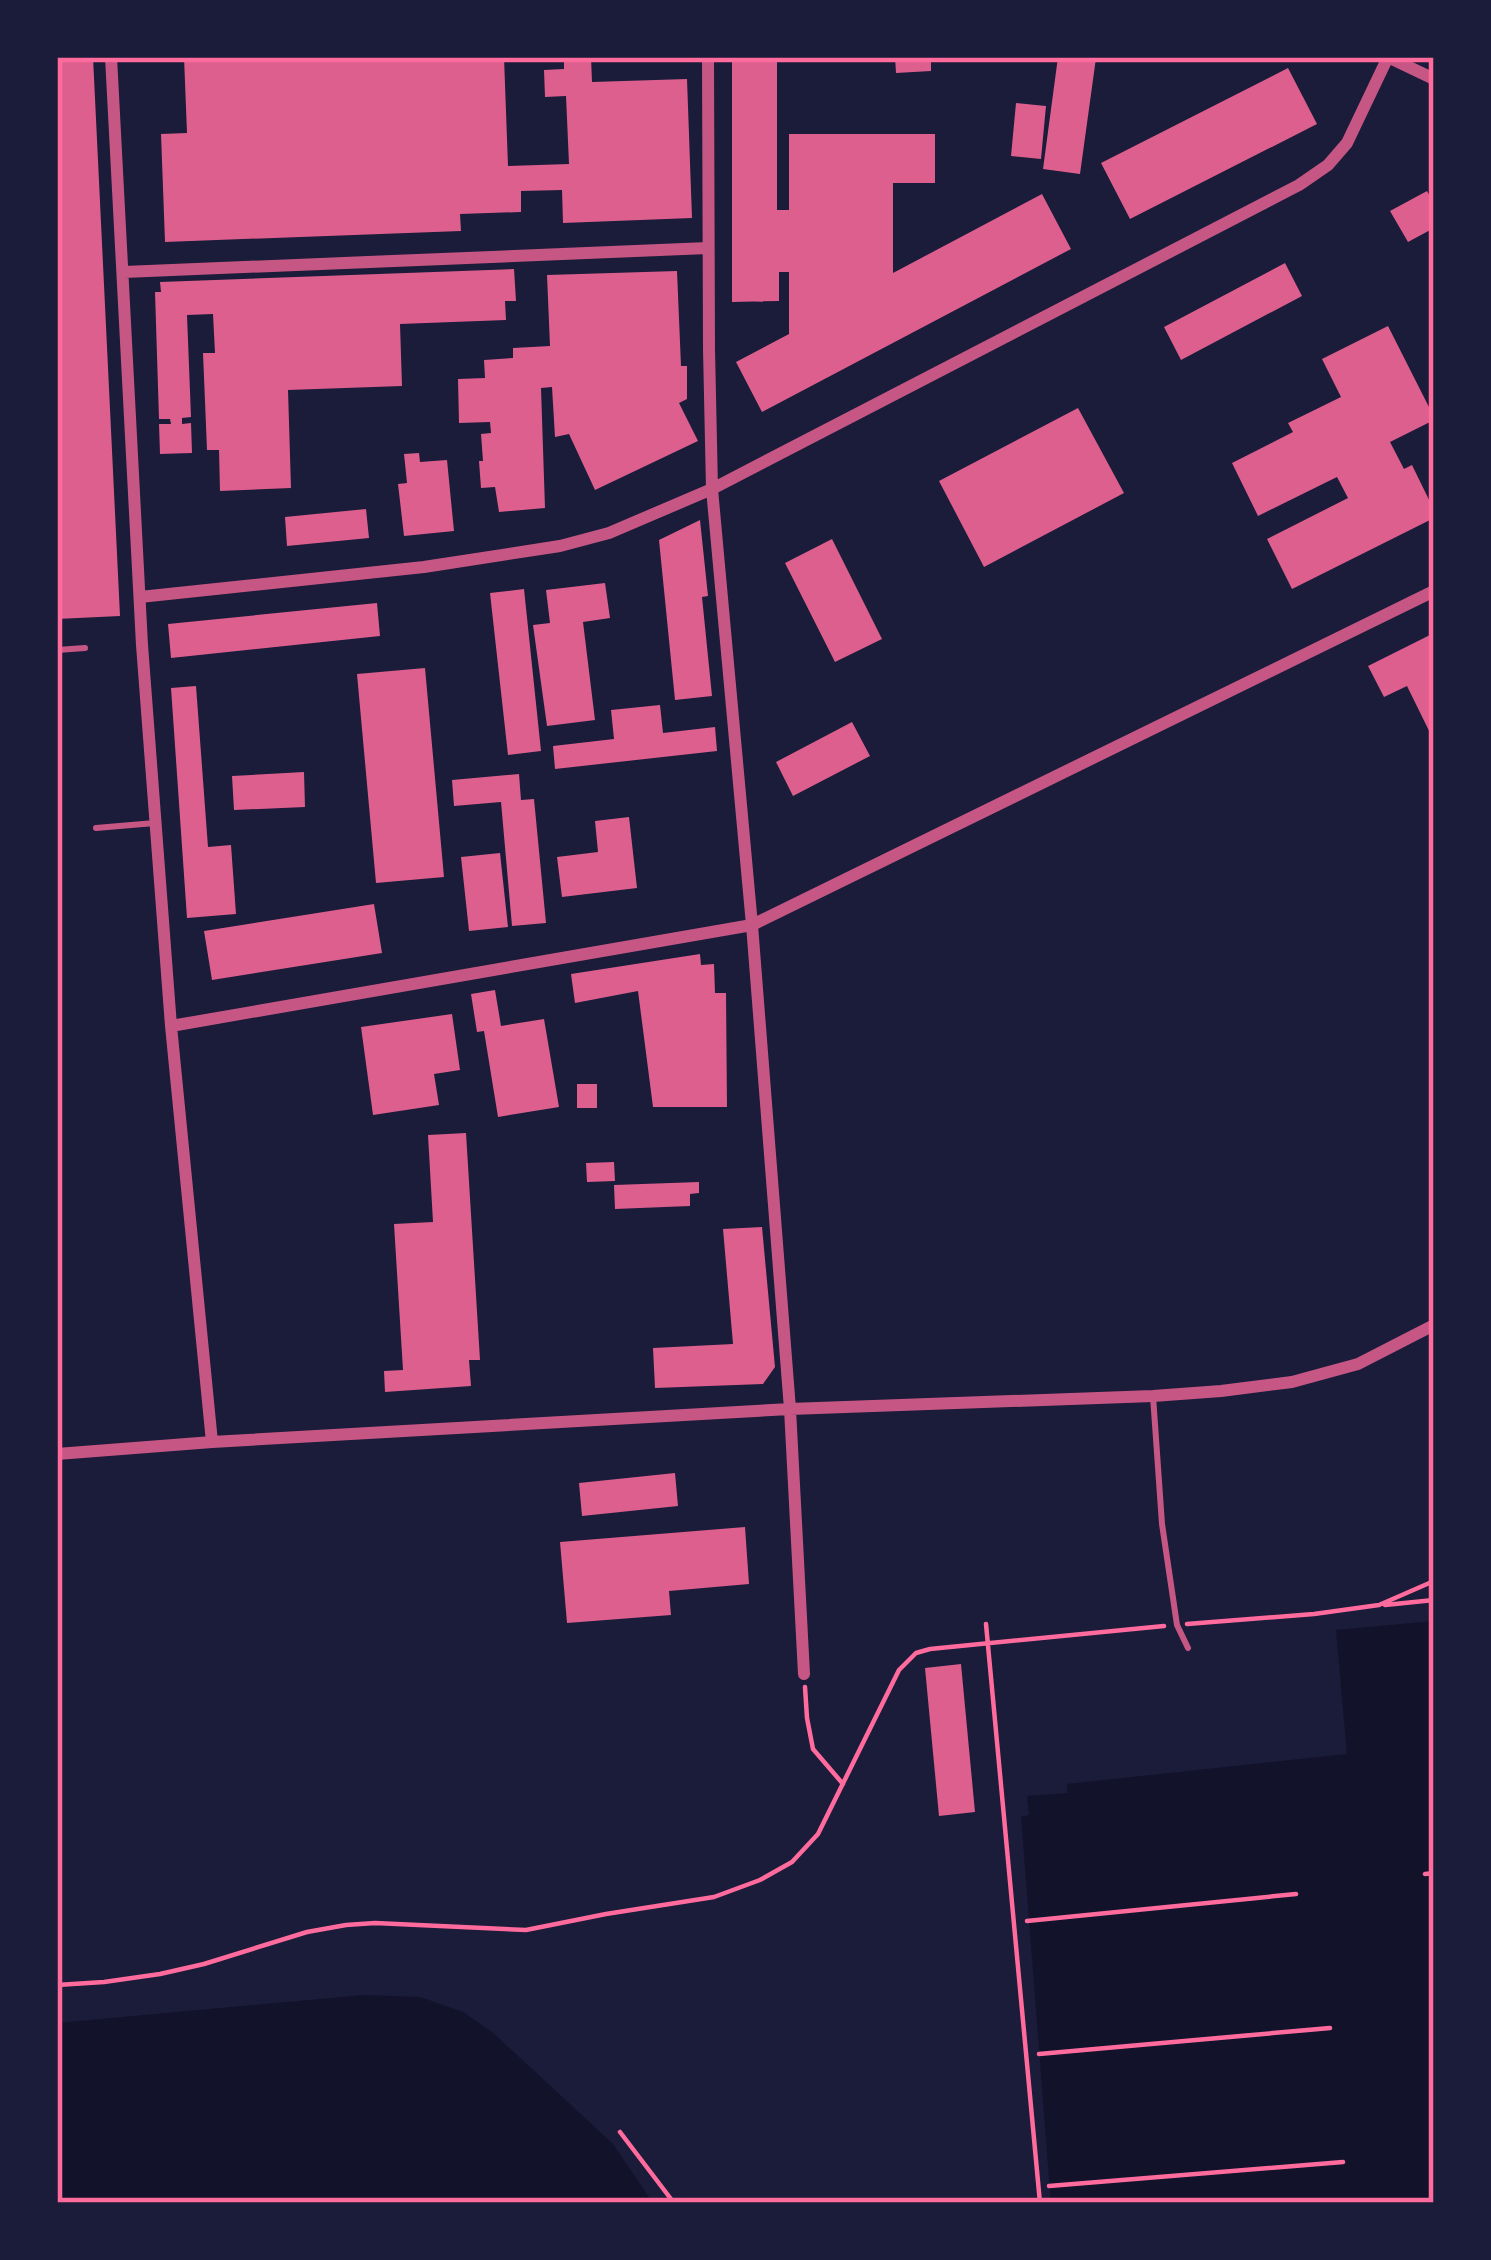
<svg xmlns="http://www.w3.org/2000/svg" width="1491" height="2260" font-family="'Nunito Sans',sans-serif">
  <style>
    .water { fill: #12122b }
    .building { fill: #dd5f8e }
    .lines { fill: none; stroke-linecap: round; stroke-linejoin: round }
    .path { stroke: #ff6b9d; stroke-width: 4.5 }
    .service { stroke: #c65784; stroke-width: 6 }
    .minor { stroke: #c65784; stroke-width: 12 }
    .neatline { fill: none; stroke: #ff6b9d; stroke-width: 4.5 }
  </style>
  <rect width="100%" height="100%" fill="#1b1b3a"/>
  <path class="water" d="M1434,1621v582h-383l-30,-386 8,-2 -2,-19 40,-3v-9l280,-30 -11,-124z
    M364,1995l56,2 43,15 29,20 121,112 40,59h-596v-180z"/>
  <path class="building" d="M57,57h36l27,559 -63,3z
    M184,57h320l4,109 61,-2 -3,-68 -21,1 -1,-27 20,-1v-12h27l1,25 95,-3 5,139 -129,5 -1,-33 -41,1v21l-61,2 1,17 -296,11 -4,-108 26,-1z
    M732,57h45v153h12v-76h146v49h-42v90l149,-79 29,55 -309,163 -26,-50 53,-28v-62h-10v29l-47,1z
    M895,57h36v14l-35,2z
    M1058,57l38,1 -16,116 -37,-5z
    M1288,68l29,56 -187,95 -29,-56z
    M1016,103l30,3 -5,53 -30,-3z
    M1427,191l7,13v24l-26,14 -18,-31z
    M1285,263l17,33 -121,64 -17,-33z
    M514,269l2,32h-11l1,19 -106,4 2,62 -114,4 3,98 -71,3 -1,-41h-12l-4,-97h12l-2,-39 -26,1 4,102 -9,1v6l9,-1 1,30 -32,1 -1,-30h12l-1,-5h-11l-4,-127h6l-1,-10z
    M677,271l4,95h6v33l-8,4 19,38 -103,49 -26,-56 -14,3 -3,-50 -11,1 4,120 -46,4 -4,-25 -14,1 -2,-27h4l-2,-27 10,-1 -1,-11 -31,1 -1,-44 27,-1 -1,-18 29,-2v-10l37,-2 -3,-71z
    M1388,326l46,91v3l-44,22 14,27 8,-4 22,45v8l-142,71 -25,-50 81,-41 -11,-21 -79,39 -26,-53 61,-31 -5,-9 53,-26 -19,-38z
    M1078,408l46,85 -140,74 -45,-86z
    M419,453l1,9 27,-2 7,71 -50,5 -6,-52 9,-1 -3,-29z
    M366,509l3,29 -82,8 -2,-29z
    M700,520l8,76 -6,1 10,99 -37,4 -16,-160z
    M832,539l50,100 -47,23 -50,-99z
    M605,583l5,35 -27,4 12,98 -48,6 -14,-101 17,-2 -4,-33z
    M524,589l17,162 -33,4 -18,-162z
    M377,603l3,33 -209,22 -3,-34z
    M1434,633v108l-27,-55 -23,11 -16,-31z
    M425,668l19,209 -68,6 -19,-209z
    M196,686l12,161 23,-2 5,69 -49,4 -16,-230z
    M660,705l3,28 52,-6 2,24 -162,18 -2,-23 61,-7 -3,-29z
    M852,722l18,34 -77,40 -17,-34z
    M304,772l1,35 -71,3 -2,-34z
    M519,774l2,26 13,-1 12,124 -34,3 -11,-124 -47,4 -2,-26z
    M629,817l8,71 -75,9 -5,-40 41,-5 -3,-31z
    M500,853l8,74 -39,4 -8,-74z
    M374,904l8,49 -170,27 -8,-49z
    M700,954l1,11 13,-1 1,29h11l1,114h-74l-15,-116 -63,12 -4,-29z
    M495,990l6,36 43,-7 15,88 -61,10 -14,-86 -7,1 -6,-38z
    M452,1014l8,56 -26,4 5,31 -66,10 -12,-88z
    M577,1084h20v24h-20z
    M466,1133l14,227h-11l2,26 -86,6 -1,-21 19,-1 -9,-146 39,-2 -5,-87z
    M614,1162l1,19 -28,1 -1,-19z
    M699,1182v11l-9,1v12l-75,3 -1,-24z
    M762,1227l13,140 -12,17 -108,4 -2,-40 80,-4 -10,-115z
    M675,1473l3,33 -96,10 -3,-33z
    M745,1527l4,57 -80,7 2,24 -104,8 -7,-81z
    M961,1664l14,148 -36,4 -14,-148z"/>
  <g class="lines">
    <path class="path" d="M1385,1605l49,-5
      M986,1624l54,579
      M1187,1624l127,-10 65,-9 55,-24
      M805,1687l2,31 6,31 30,35
      M1425,1874l9,-1
      M1027,1921l269,-27
      M57,1985l47,-3 56,-8 44,-10 103,-32 39,-7 29,-2 151,7 80,-16 108,-17 46,-17 32,-18 26,-28 81,-164 17,-17 14,-4 234,-23
      M1039,2054l291,-26
      M620,2132l54,71
      M1049,2186l294,-24"/>
    <path class="service" d="M57,650l28,-2
      M96,828l59,-5
      M1153,1396l9,128 15,101 11,23"/>
    <path class="minor" d="M111,57l31,588 29,381 41,416
      M708,57l1,292 3,140 40,436 38,484 14,265
      M1388,57l46,22
      M124,272l584,-24
      M140,597l284,-30 136,-21 49,-13 103,-44 587,-304 29,-20 19,-22 41,-86
      M171,1026l581,-101 682,-334
      M57,1454l155,-12 578,-33 363,-13 68,-5 71,-9 66,-18 76,-39"/>
  </g>
  <rect width="1491" height="2260" fill="none" stroke="#1b1b3a" stroke-width="120"/>
  <rect x="60" y="60" width="1371" height="2140" class="neatline"/>
</svg>
